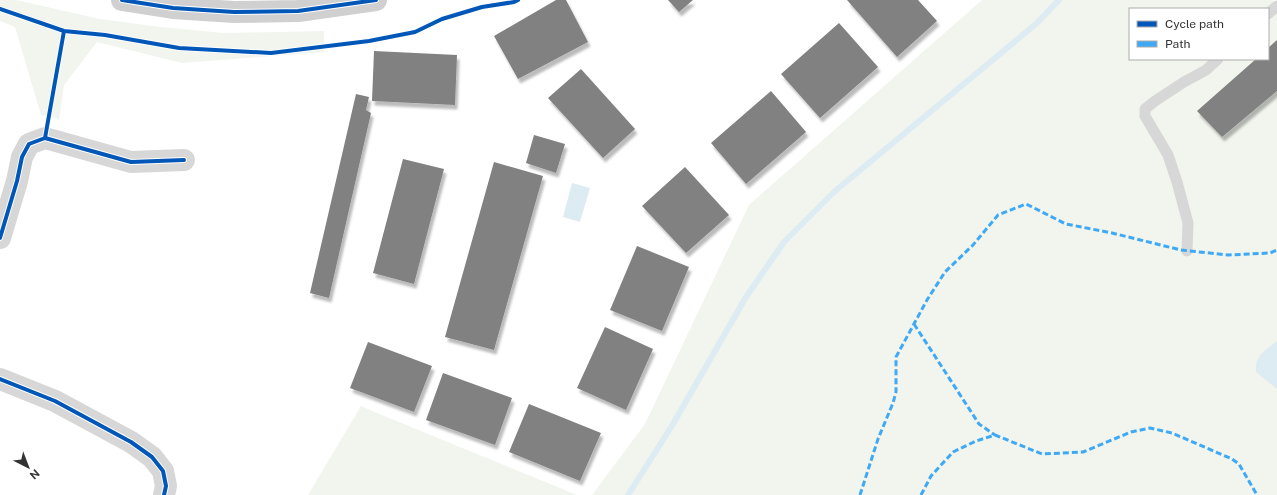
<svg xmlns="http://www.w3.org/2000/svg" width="1277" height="495" font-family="'Public Sans',sans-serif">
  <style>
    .green { fill: #f1f5ed; fill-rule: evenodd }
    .water { fill: #ddebf3 }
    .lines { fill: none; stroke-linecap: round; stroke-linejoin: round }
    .stream { stroke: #ddebf3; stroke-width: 6 }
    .building { fill: #818181; filter: url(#shadow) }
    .lane { stroke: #d7d7d7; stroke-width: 11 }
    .street { stroke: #d7d7d7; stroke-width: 22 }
    .secondary { stroke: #d0d0d0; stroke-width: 22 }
    .quiet { stroke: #3fa9f5; stroke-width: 3; stroke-dasharray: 6 3; stroke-linecap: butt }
    .cycleway-casing { stroke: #fff; stroke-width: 6 }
    .cycleway { stroke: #0057b8; stroke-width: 4 }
  </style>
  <defs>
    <filter id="shadow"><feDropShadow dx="2.5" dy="4.5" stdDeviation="1" flood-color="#0004"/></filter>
  </defs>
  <rect width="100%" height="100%" fill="#fff"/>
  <path class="green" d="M0,0h16l84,19 60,8 64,6 100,-2v21l-142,11 -85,-21 -33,43 -5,35 -7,-3 -11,-2 -26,-88 -15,-6z
    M982,0h291l4,5v490h-685l53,-71 104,-219zM1130,9h138v50h-138z
    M361,406l16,7 200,82h-269z"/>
  <path class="water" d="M572,183l18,5 -10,34 -17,-5z
    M1277,341v48l-21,-17c-2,-16 9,-22 21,-31z"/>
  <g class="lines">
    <path class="stream" d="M628,495l45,-71 73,-127 38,-55 51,-51 202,-168 22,-23"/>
  </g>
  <path class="building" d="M556,0h10l22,42 -70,37 -24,-43z
    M668,0h25l-14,12z
    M847,0h71l19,21 -40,36z
    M839,23l39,44 -58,51 -39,-44z
    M1277,40v51l-55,46 -25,-26 59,-52h12v-11z
    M374,51l83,4 -2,50 -83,-4z
    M581,69l54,60 -32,29 -55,-60z
    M771,91l35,41 -60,52 -35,-41z
    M356,94l13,3 -3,13 5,3 -42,185 -19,-5z
    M534,135l31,9 -9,29 -30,-10z
    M403,159l41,10 -30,115 -41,-11z
    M494,162l49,14 -49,174 -49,-13z
    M685,167l44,48 -43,38 -44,-47z
    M637,246l52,21 -27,64 -52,-21z
    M605,327l48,22 -27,61 -49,-22z
    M368,342l64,24 -18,46 -64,-24z
    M443,373l69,25 -17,47 -69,-25z
    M529,404l72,29 -21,48 -71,-29z"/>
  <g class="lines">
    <path class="lane" d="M1268,14l9,-8
      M1187,251l1,-28 -11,-41 -9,-27 -23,-39v-7l10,-8 29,-19 22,-12 12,-11"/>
    <path class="street" d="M0,238l17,-57 5,-24 7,-13 16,-6 86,24 53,-2
      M0,379l55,22 76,41 21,15 11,14 3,15 -2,9"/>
    <path class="secondary" d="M122,0l51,8 61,4 64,-1 78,-11"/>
    <path class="quiet" d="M914,324l65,100 16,11
      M860,495l18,-56 15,-36 3,-11v-35l31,-57 18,-28 28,-27 25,-30 28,-11 40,20 46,9 69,17 47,5 42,-2 7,-3
      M921,495l10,-19 22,-24 23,-11 19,-6 47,19 41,-2 48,-20 19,-4 22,5 60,26 7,5 18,31"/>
    <defs>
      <path id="cycleway" d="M122,0l51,8 61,4 64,-1 78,-11
        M0,9l64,22 41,4 74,13 92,5 98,-12 46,-9 27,-13 40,-12 32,-5 4,-2
        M45,138l19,-107
        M0,238l17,-57 5,-24 7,-13 16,-6 86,24 53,-2
        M0,379l55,22 76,41 21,15 11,14 3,15 -2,9"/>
    </defs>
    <use href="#cycleway" class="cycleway-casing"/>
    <use href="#cycleway" class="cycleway"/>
  </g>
  <rect x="1129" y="8" width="140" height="52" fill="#ffffff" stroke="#adadad"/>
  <rect x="1137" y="21" width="20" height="6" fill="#0057b8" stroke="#adadad"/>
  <text x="1165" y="28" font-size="12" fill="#333333">Cycle path</text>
  <rect x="1137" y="41" width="20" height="6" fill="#3fa9f5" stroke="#adadad"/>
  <text x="1165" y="48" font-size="12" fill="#333333">Path</text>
  <g transform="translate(28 467) rotate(138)" stroke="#ffffff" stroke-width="3" paint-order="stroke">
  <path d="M0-3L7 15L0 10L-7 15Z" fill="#333333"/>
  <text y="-6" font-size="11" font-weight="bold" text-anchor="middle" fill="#333333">N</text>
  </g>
</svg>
